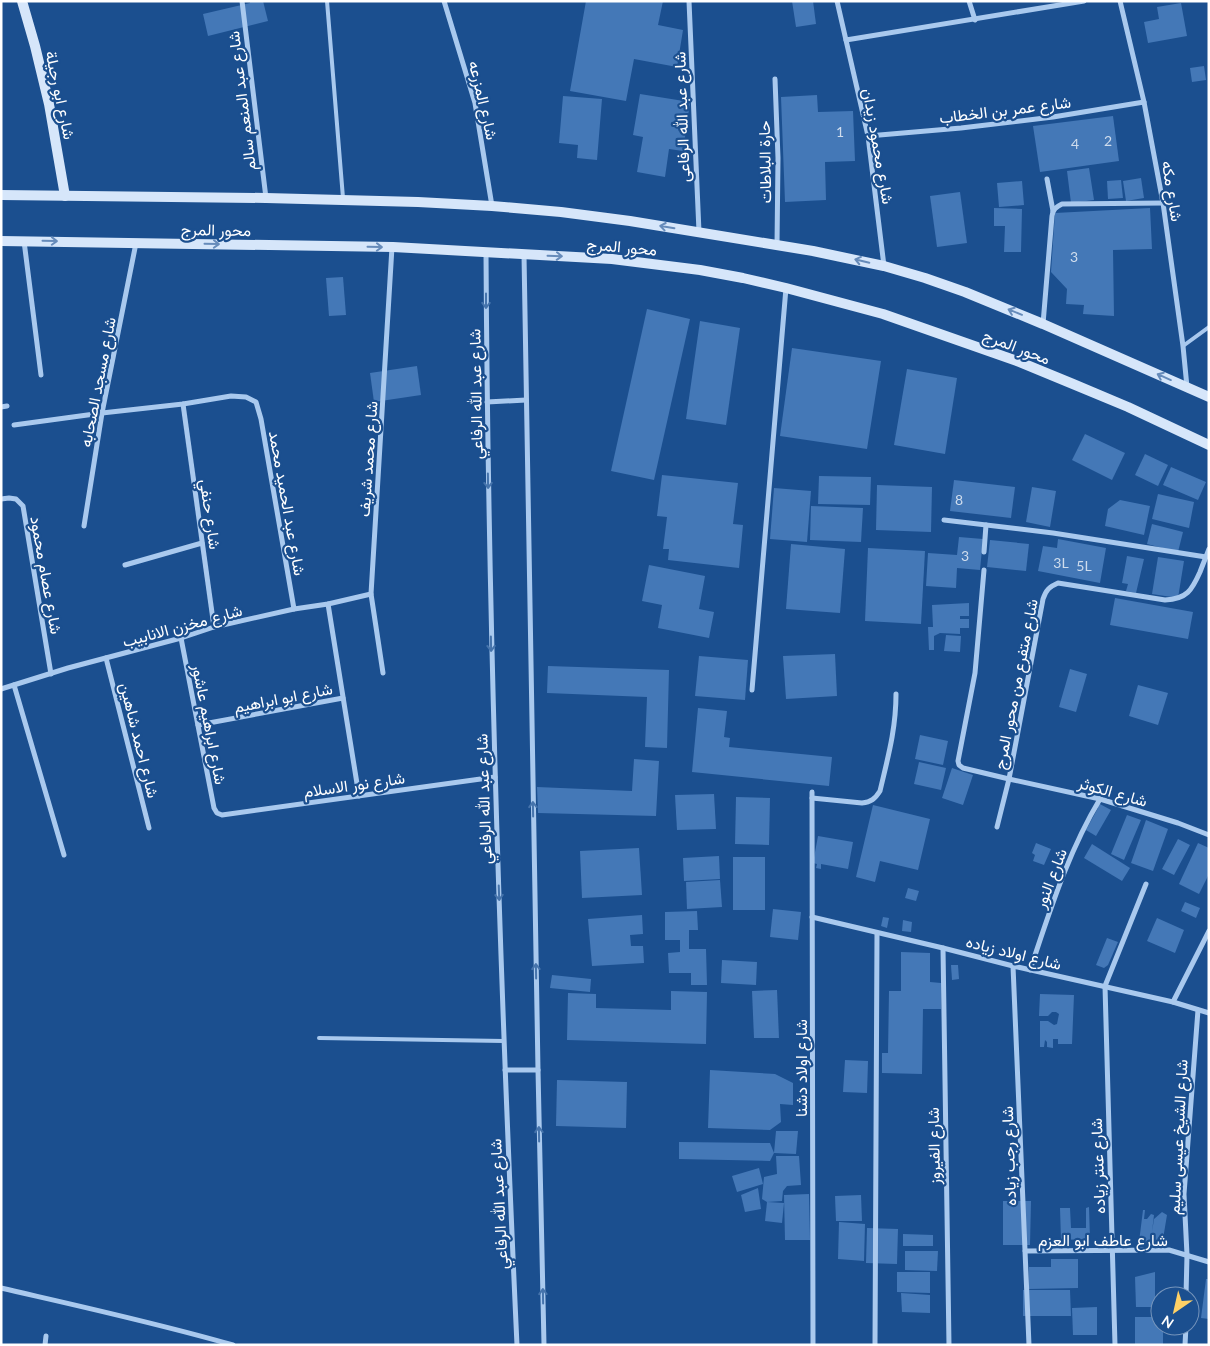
<svg xmlns="http://www.w3.org/2000/svg" width="1210" height="1346" viewBox="0 0 1210 1346" font-family="Lato,Vazirmatn,sans-serif">
<rect width="100%" height="100%" fill="#1b4f8f"/>
<g fill="#4478b7">
<polygon points="250,1 263,1 268,21 208,36 203,14 250,3"/>
<polygon points="586,1 663,1 658,25 683,30 677,67 634,59 626,101 570,91"/>
<polygon points="792,1 813,1 816,24 796,27"/>
<polygon points="1181,3 1187,36 1148,43 1144,22 1159,19 1157,7"/>
<polygon points="1204,66 1206,80 1192,82 1190,68"/>
<polygon points="640,94 690,102 683,151 669,149 665,177 637,172 643,137 633,135"/>
<polygon points="817,95 818,112 853,111 855,161 825,162 826,200 785,202 781,97"/>
<polygon points="563,96 602,99 597,160 577,158 578,145 559,143"/>
<polygon points="1113,116 1119,161 1040,172 1033,126"/>
<polygon points="1089,168 1094,200 1071,203 1067,171"/>
<polygon points="1141,178 1144,198 1126,201 1123,181"/>
<polygon points="1121,180 1123,198 1108,199 1107,181"/>
<polygon points="1022,181 1024,205 999,207 997,183"/>
<polygon points="960,192 967,243 937,247 930,196"/>
<polygon points="994,208 1022,209 1021,252 1004,252 1005,226 994,226"/>
<polygon points="1150,208 1152,249 1113,250 1114,316 1083,314 1084,305 1066,304 1067,289 1051,272 1055,213"/>
<polygon points="343,277 346,315 329,316 326,278"/>
<polygon points="647,309 690,319 654,480 611,471"/>
<polygon points="700,321 740,328 726,425 686,419"/>
<polygon points="792,348 881,361 867,449 780,436"/>
<polygon points="417,366 421,395 374,402 370,373"/>
<polygon points="907,369 957,378 945,454 894,445"/>
<polygon points="1085,434 1125,453 1112,480 1072,460"/>
<polygon points="1145,454 1168,465 1158,486 1135,475"/>
<polygon points="1171,467 1206,482 1198,500 1163,485"/>
<polygon points="662,475 738,483 733,524 743,525 739,568 668,560 669,549 663,549 667,517 657,516"/>
<polygon points="819,476 871,477 870,505 818,504"/>
<polygon points="954,480 1015,487 1011,518 950,511"/>
<polygon points="877,485 932,487 931,532 876,530"/>
<polygon points="1032,487 1056,491 1050,527 1026,522"/>
<polygon points="774,488 811,491 807,542 770,539"/>
<polygon points="1158,494 1194,502 1189,528 1152,519"/>
<polygon points="1120,500 1150,506 1144,535 1105,526 1108,509"/>
<polygon points="811,506 863,508 861,542 810,540"/>
<polygon points="1152,524 1183,532 1178,552 1147,544"/>
<polygon points="959,537 983,539 980,570 957,568 956,588 926,586 928,553 957,555"/>
<polygon points="1058,539 1106,548 1100,583 1038,571 1043,546 1057,548"/>
<polygon points="990,540 1029,544 1026,571 987,567"/>
<polygon points="791,544 845,549 840,613 786,609"/>
<polygon points="868,548 925,551 921,624 865,621"/>
<polygon points="1127,556 1144,559 1136,593 1126,591 1128,584 1122,583"/>
<polygon points="1158,557 1184,561 1178,598 1152,594"/>
<polygon points="649,565 705,576 699,609 714,612 709,638 658,628 662,605 642,601"/>
<polygon points="1115,598 1193,612 1188,639 1110,625"/>
<polygon points="969,603 969,616 960,616 960,619 969,619 969,628 960,628 960,634 940,633 934,636 934,650 929,650 928,627 933,627 932,605"/>
<polygon points="946,635 961,636 960,652 944,651"/>
<polygon points="835,654 837,696 786,699 783,656"/>
<polygon points="699,656 748,660 745,700 695,696"/>
<polygon points="548,666 669,670 667,748 645,747 647,697 547,693"/>
<polygon points="1070,669 1087,674 1076,712 1059,707"/>
<polygon points="1138,685 1168,693 1158,725 1129,716"/>
<polygon points="698,708 727,711 724,737 730,738 729,747 832,757 829,786 692,772"/>
<polygon points="920,735 948,741 943,765 915,759"/>
<polygon points="634,759 659,761 656,816 538,813 537,787 632,791"/>
<polygon points="919,762 946,768 941,790 914,784"/>
<polygon points="952,768 973,775 963,805 942,798"/>
<polygon points="714,794 716,829 677,830 675,795"/>
<polygon points="736,797 770,798 769,845 735,844"/>
<polygon points="1098,803 1111,810 1096,836 1086,830 1098,808"/>
<polygon points="873,805 930,819 918,870 880,861 875,882 856,877"/>
<polygon points="1127,815 1141,820 1124,860 1111,854"/>
<polygon points="1146,820 1168,829 1153,871 1131,863"/>
<polygon points="818,836 853,842 848,869 821,864 821,869 816,868 817,864 813,863"/>
<polygon points="1178,839 1190,845 1174,875 1162,869"/>
<polygon points="1036,843 1051,849 1044,865 1033,861 1035,855 1032,853"/>
<polygon points="1198,843 1209,848 1209,874 1199,894 1179,884"/>
<polygon points="1092,844 1130,868 1122,881 1084,858"/>
<polygon points="639,848 642,895 582,898 580,851"/>
<polygon points="719,856 720,879 684,881 683,858"/>
<rect x="733" y="857" width="32" height="53"/>
<polygon points="720,880 722,907 687,909 686,882"/>
<polygon points="908,888 919,891 916,901 905,898"/>
<polygon points="1185,902 1200,908 1196,918 1181,911"/>
<polygon points="773,909 801,912 798,940 770,937"/>
<polygon points="697,911 698,930 689,930 689,949 706,949 707,985 691,985 691,973 669,973 668,953 680,952 680,940 665,940 665,912"/>
<polygon points="642,915 643,934 630,935 631,946 643,946 644,963 592,966 588,919"/>
<polygon points="883,917 889,918 887,928 881,926"/>
<polygon points="1157,918 1184,930 1175,953 1147,941"/>
<polygon points="903,920 912,922 911,932 902,931"/>
<polygon points="1107,938 1118,942 1108,965 1104,968 1096,965"/>
<polygon points="901,952 930,953 930,982 941,983 941,1009 923,1009 922,1074 882,1073 882,1053 888,1053 889,991 901,991"/>
<polygon points="722,960 757,962 756,985 721,983"/>
<polygon points="951,965 958,965 959,979 952,980"/>
<polygon points="552,975 591,979 590,992 550,988"/>
<polygon points="777,990 779,1038 754,1038 752,991"/>
<polygon points="671,991 707,992 706,1044 567,1040 568,993 596,994 596,1008 671,1010"/>
<polygon points="1040,994 1074,995 1072,1044 1058,1044 1058,1039 1053,1039 1053,1048 1047,1047 1047,1042 1045,1040 1044,1047 1040,1047 1040,1021 1048,1021 1054,1025 1057,1024 1059,1014 1056,1012 1052,1012 1048,1016 1039,1016"/>
<polygon points="845,1060 868,1061 867,1093 843,1092"/>
<polygon points="710,1070 775,1074 793,1083 793,1105 780,1104 781,1122 770,1130 708,1128"/>
<polygon points="557,1080 627,1082 626,1128 556,1126"/>
<polygon points="776,1131 798,1131 796,1154 774,1153"/>
<polygon points="679,1142 770,1143 774,1153 770,1161 679,1159"/>
<polygon points="776,1156 799,1156 801,1185 787,1186 783,1191 782,1201 767,1202 762,1199 764,1177 777,1174"/>
<polygon points="759,1168 763,1184 737,1192 732,1176"/>
<polygon points="758,1188 761,1209 745,1212 741,1195"/>
<polygon points="809,1194 810,1240 785,1240 784,1195"/>
<polygon points="861,1195 862,1221 836,1221 835,1196"/>
<polygon points="1003,1201 1031,1201 1030,1245 1003,1245"/>
<polygon points="767,1202 784,1203 782,1223 765,1221"/>
<polygon points="1089,1207 1090,1239 1061,1240 1060,1208 1070,1208 1071,1228 1086,1228 1086,1208"/>
<polygon points="1143,1210 1145,1210 1144,1219 1147,1219 1151,1214 1154,1215 1152,1232 1154,1219 1162,1212 1167,1215 1162,1245 1139,1242"/>
<polygon points="839,1222 865,1224 864,1261 838,1259"/>
<polygon points="867,1228 898,1229 897,1264 866,1263"/>
<polygon points="903,1234 933,1235 933,1246 903,1246"/>
<polygon points="905,1251 938,1251 937,1271 905,1270"/>
<polygon points="1051,1259 1078,1259 1078,1288 1029,1289 1029,1267 1051,1267"/>
<polygon points="897,1272 930,1272 930,1293 897,1292"/>
<polygon points="1155,1272 1155,1307 1136,1307 1135,1277"/>
<polygon points="1206,1279 1209,1279 1209,1319 1201,1318"/>
<polygon points="1023,1290 1070,1290 1071,1316 1023,1316"/>
<polygon points="901,1293 930,1295 930,1313 902,1312"/>
<polygon points="1097,1307 1097,1335 1073,1335 1072,1308"/>
<polygon points="1135,1317 1160,1317 1160,1326 1163,1326 1163,1345 1135,1345"/>
</g>
<g fill="none" stroke-linecap="round" stroke-linejoin="round">
<g stroke="#a9c9ee" stroke-width="4">
<polyline points="327,1 343,198"/>
<polyline points="1183,346 1209,327"/>
<polyline points="319,1038 504,1041"/>
</g>
<g stroke="#a9c9ee" stroke-width="5">
<polyline points="242,1 266,198"/>
<polyline points="444,1 475,103 492,206"/>
<polyline points="689,1 699,232"/>
<polyline points="837,1 868,136 884,266"/>
<polyline points="969,1 975,20"/>
<polyline points="1120,1 1144,102 1163,203 1183,346 1187,387"/>
<polyline points="846,40 1084,1"/>
<polyline points="775,79 778,158 777,245"/>
<polyline points="868,136 961,128 1053,117 1144,102"/>
<polyline points="1047,179 1053,211"/>
<polyline points="24,241 41,375"/>
<path d="M486,252C488,617 500,981 517,1345"/>
<polyline points="524,255 538,1070 544,1345"/>
<path d="M1043,324L1052,216C1053,209 1056,207 1062,204L1163,203"/>
<polyline points="487,402 526,400"/>
<polyline points="183,404 214,627"/>
<polyline points="1,407 7,406"/>
<polyline points="14,425 102,413 183,404 231,396 246,397 256,402 261,419 294,609"/>
<polyline points="1,499 9,498 16,499 23,506 51,674"/>
<polyline points="944,520 1053,533 1206,557"/>
<polyline points="84,526 102,413 136,243"/>
<polyline points="984,552 986,525"/>
<polyline points="125,565 202,543"/>
<polyline points="984,570 975,673 958,761 959,765 963,768 1009,779 1100,799 1178,823 1209,835"/>
<polyline points="328,604 359,796"/>
<polyline points="181,638 214,808 217,813 222,815 495,777"/>
<polyline points="106,658 149,828"/>
<polyline points="383,673 371,594 392,247"/>
<polyline points="14,685 64,855"/>
<polyline points="1,689 68,668 181,638 214,627 294,609 328,604 371,594"/>
<polyline points="752,690 786,288"/>
<polyline points="198,725 343,698"/>
<polyline points="812,792 813,1345"/>
<path d="M812,798L862,803C871,802 875,799 880,791C888,757 896,729 896,694"/>
<path d="M997,827L1009,779L1043,599C1046,590 1049,587 1058,583L1165,600C1187,599 1192,590 1200,572C1203,564 1206,557 1209,549"/>
<polyline points="812,917 943,948 1013,966 1173,1002 1209,1013"/>
<polyline points="943,948 949,1345"/>
<polyline points="1013,966 1029,1345"/>
<path d="M1030,970C1050,911 1068,852 1100,799"/>
<polyline points="1173,1002 1209,931"/>
<polyline points="505,1070 538,1070"/>
<polyline points="1025,1251 1169,1250 1209,1262"/>
<path d="M1,1288C79,1306 157,1323 233,1345"/>
<polyline points="1186,1296 1187,1255 1184,1194 1198,1010"/>
<polyline points="45,1345 46,1336"/>
<polyline points="875,1345 877,933"/>
<polyline points="1115,1345 1105,986 1146,884"/>
<polyline points="1185,1345 1186,1326"/>
</g>
<g stroke="#d6e6fa" stroke-width="10">
<polyline points="22,1 35,46 49,104 65,196"/>
<polyline points="1,195 266,198 418,202 492,206 561,212 630,221 813,251 884,266 925,278 965,292 1043,324 1209,397"/>
<polyline points="1,241 393,247 612,259 700,270 743,278 786,288 883,314 1017,361 1073,384 1128,407 1209,445"/>
</g>
</g>
<defs><path id="oneway-shaft" d="M-6 0H5M1.5-3L5.5 0L1.5 3" fill="none" stroke-width="1.6" stroke-linecap="round" stroke-linejoin="round" transform="scale(1.25)"/></defs>
<g stroke="#668bba">
<use href="#oneway-shaft" transform="translate(667 227) rotate(-171)"/>
<use href="#oneway-shaft" transform="translate(50 241) rotate(1)"/>
<use href="#oneway-shaft" transform="translate(212 244) rotate(1)"/>
<use href="#oneway-shaft" transform="translate(375 247) rotate(1)"/>
<use href="#oneway-shaft" transform="translate(555 256) rotate(2)"/>
<use href="#oneway-shaft" transform="translate(862 261) rotate(-167)"/>
<use href="#oneway-shaft" transform="translate(1015 312) rotate(-158)"/>
<use href="#oneway-shaft" transform="translate(1164 377) rotate(-156)"/>
</g>
<g stroke="#4674ac">
<use href="#oneway-shaft" transform="translate(486 301) rotate(90)"/>
<use href="#oneway-shaft" transform="translate(488 481) rotate(89)"/>
<use href="#oneway-shaft" transform="translate(491 644) rotate(89)"/>
<use href="#oneway-shaft" transform="translate(533 809) rotate(-91)"/>
<use href="#oneway-shaft" transform="translate(499 893) rotate(88)"/>
<use href="#oneway-shaft" transform="translate(536 971) rotate(-91)"/>
<use href="#oneway-shaft" transform="translate(539 1134) rotate(-91)"/>
<use href="#oneway-shaft" transform="translate(543 1296) rotate(-91)"/>
</g>
<g text-anchor="middle" dominant-baseline="central" stroke-width="4.5" stroke-linejoin="round" paint-order="stroke">
<g font-size="14" fill="#d0dded">
<text x="840" y="131">1</text>
<text x="1108" y="140">2</text>
<text x="1075" y="143">4</text>
<text x="1074" y="256">3</text>
<text x="959" y="499">8</text>
<text x="965" y="555">3</text>
<text x="1061" y="562">3L</text>
<text x="1084" y="565">5L</text>
</g>
<g font-size="16" fill="#fff" stroke="#1b4f8f">
<text transform="translate(61 95) rotate(78)">شارع ابو رجيلة</text>
<text transform="translate(484 100) rotate(77)">شارع المزرعه</text>
<text transform="translate(241 101) rotate(-97)">شارع عبد المنعم سالم</text>
<text transform="translate(1005 109) rotate(-7)">شارع عمر بن الخطاب</text>
<text transform="translate(681 117) rotate(-92)">شارع عبد الله الرفاعى</text>
<text transform="translate(879 146) rotate(80)">شارع محمود زيدان</text>
<text transform="translate(764 162) rotate(-91)">حارة البلاطات</text>
<text transform="translate(1173 191) rotate(81)">شارع مكه</text>
<text transform="translate(216 229) rotate(1)">محور المرج</text>
<text transform="translate(622 246) rotate(5)">محور المرج</text>
<text transform="translate(1017 346) rotate(21)">محور المرج</text>
<text transform="translate(97 382) rotate(-79)">شارع مسجد الصحابه</text>
<text transform="translate(475 394) rotate(-91)">شارع عبد الله الرفاعي</text>
<text transform="translate(367 459) rotate(-86)">شارع محمد شريف</text>
<text transform="translate(288 503) rotate(80)">شارع عبد الحميد محمد</text>
<text transform="translate(211 514) rotate(82)">شارع حنفي</text>
<text transform="translate(47 575) rotate(80)">شارع عصام محمود</text>
<text transform="translate(182 625) rotate(-15)">شارع مخزن الانابيب</text>
<text transform="translate(1015 684) rotate(-79)">شارع متفرع من محور المرج</text>
<text transform="translate(283 697) rotate(-11)">شارع ابو ابراهيم</text>
<text transform="translate(210 724) rotate(79)">شارع ابراهيم عاشور</text>
<text transform="translate(140 740) rotate(76)">شارع احمد شاهين</text>
<text transform="translate(354 784) rotate(-8)">شارع نور الاسلام</text>
<text transform="translate(1113 791) rotate(16)">شارع الكوثر</text>
<text transform="translate(483 799) rotate(-92)">شارع عبد الله الرفاعي</text>
<text transform="translate(1050 878) rotate(-69)">شارع النور</text>
<text transform="translate(1014 952) rotate(14)">شارع اولاد زياده</text>
<text transform="translate(800 1068) rotate(-90)">شارع اولاد دشنا</text>
<text transform="translate(1177 1137) rotate(-87)">شارع الشيخ عيسى سليم</text>
<text transform="translate(933 1146) rotate(-91)">شارع الفيروز</text>
<text transform="translate(1008 1156) rotate(-92)">شارع رجب زياده</text>
<text transform="translate(1097 1166) rotate(-92)">شارع عنتر زياده</text>
<text transform="translate(498 1204) rotate(-93)">شارع عبد الله الرفاعي</text>
<text x="1103" y="1239">شارع عاطف ابو العزم</text>
</g>
</g>
<rect width="1210" height="1346" fill="none" stroke="#ffffff" stroke-width="5"/>
<g transform="translate(1175 1311) rotate(214)"><circle r="24" fill="#1b4f8f" stroke="#7695bc"/>
<path d="M0-4L9 19L0 12L-9 19Z" fill="#ffd166"/>
<text y="-8" font-size="14" font-weight="bold" text-anchor="middle" fill="#ffffff">N</text>
</g>
</svg>
